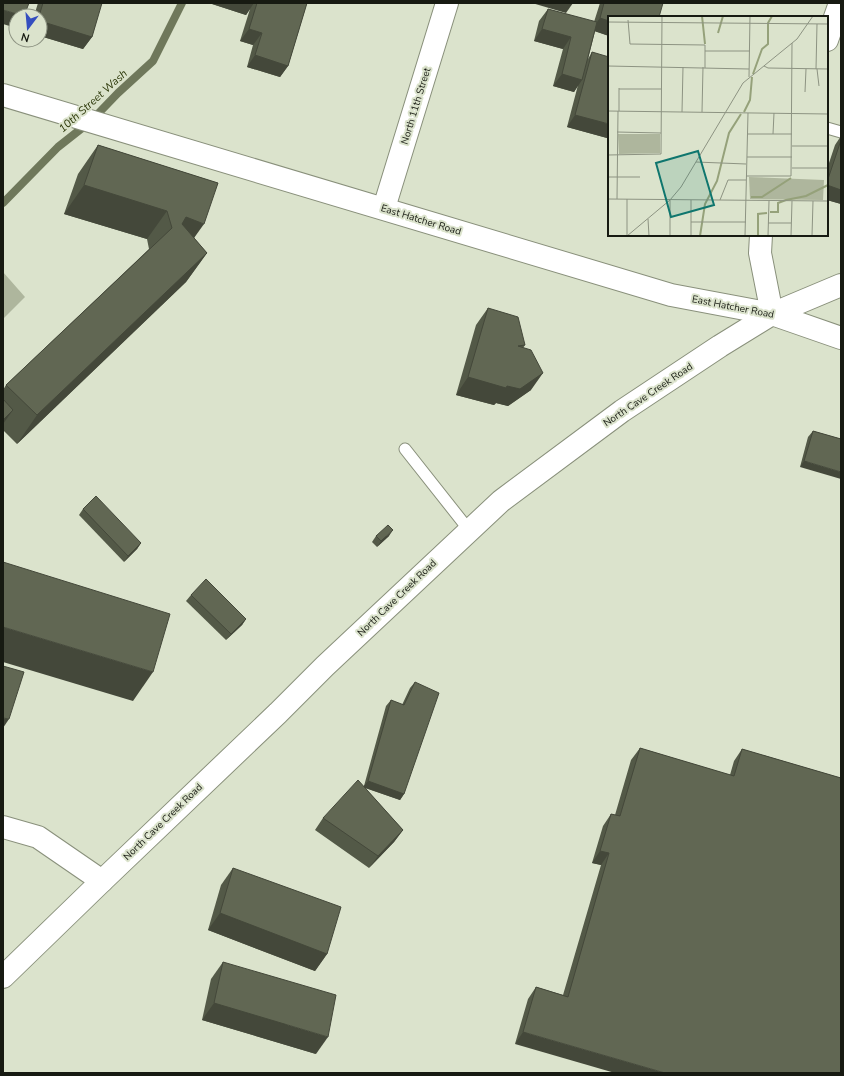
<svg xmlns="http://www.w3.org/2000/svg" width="844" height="1076" viewBox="0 0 844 1076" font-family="'Nunito Sans',sans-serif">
<rect width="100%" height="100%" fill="#dbe3cc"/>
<polygon fill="#aeb69d" points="3,272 25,297 3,319"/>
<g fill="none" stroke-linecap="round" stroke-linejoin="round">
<polyline stroke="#6f785b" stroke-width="8" points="3,203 58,147 91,121 118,93 153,61 182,3"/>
<g stroke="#89907b" stroke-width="13">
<g id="lane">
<polyline points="827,128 841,132"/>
<polyline points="405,449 469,530"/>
</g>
</g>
<g stroke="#89907b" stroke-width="24">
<g id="street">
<polyline points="827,40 840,3"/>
<polyline points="384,208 447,3"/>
<polyline points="761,235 760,253 772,314"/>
<polyline points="3,827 38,837 102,881"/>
</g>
</g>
<g stroke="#89907b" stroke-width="24">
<polyline id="secondary" points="3,95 671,295 772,314 841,338"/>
</g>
<g stroke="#89907b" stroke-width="24">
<polyline id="primary" points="3,977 102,881 278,713 325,666 501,501 622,411 720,346 772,314 841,285"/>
</g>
<use href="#lane" stroke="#fff" stroke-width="11"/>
<use href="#street" stroke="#fff" stroke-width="22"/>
<use href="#secondary" stroke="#fff" stroke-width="22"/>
<use href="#primary" stroke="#fff" stroke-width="22"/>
</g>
<g fill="#535947">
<polygon points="38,3 101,3 92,37 83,49 40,36 40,16 34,16"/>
<polygon points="209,3 307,3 288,66 280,77 247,67 253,45 240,41 250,9 246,15"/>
<polygon points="600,3 663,3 609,36 595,31 588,59 592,52 607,138 567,127 578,85 574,92 553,86 563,49 534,41 539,21 548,9 594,22"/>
<polygon points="841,136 841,204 827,200 827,169 835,145"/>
<polygon points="98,145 218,183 194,238 207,253 186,282 17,444 3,430 3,390 6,385 149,249 147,239 64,214 78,174"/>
<polygon points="488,308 525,345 523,348 531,390 508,406 496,403 494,405 456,395 476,325"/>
<polygon points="813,431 841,439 800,467 808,437"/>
<polygon points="83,509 141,543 137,549 124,562 79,515"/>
<polygon points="376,536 389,536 377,547 372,542"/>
<polygon points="191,595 246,619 242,625 226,640 186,601"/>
<polygon points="415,682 404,794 400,800 365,788 403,830 394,842 369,868 315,830 323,818 364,786 386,706 391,700 402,705 410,688"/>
<polygon points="640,748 730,775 734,761 742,749 841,778 515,1044 528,999 536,987 563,995 601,865 592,863 603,826 611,814 615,815 631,760"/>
<polygon points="233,868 327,954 315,971 208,930 221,885"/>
<polygon points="223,962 316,1054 202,1020 211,979"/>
</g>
<g fill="#44483a">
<polygon points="209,3 254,3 246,15"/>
<polygon points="532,3 573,3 566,13"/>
<polygon points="3,10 24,16 16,16 16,28 3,24"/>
<polygon points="600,18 609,21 609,36 591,30"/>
<polygon points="40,21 92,37 83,49 40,36"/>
<polygon points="249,29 262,33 253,45 240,41"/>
<polygon points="542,29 571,37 563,49 534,41"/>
<polygon points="255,55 288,66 280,77 247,67"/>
<polygon points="562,74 582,80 574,92 553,86"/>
<polygon points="575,115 609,124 609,135 607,138 567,127"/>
<polygon points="84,185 167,211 147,239 64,214"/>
<polygon points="827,185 841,190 841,204 827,200"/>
<polygon points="186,217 204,224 184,252 166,246"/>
<polygon points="207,253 186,282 17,444 37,415"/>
<polygon points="543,373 531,390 508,406 496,403 494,405 456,395 468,377 507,386"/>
<polygon points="13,410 3,424 3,420"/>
<polygon points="804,461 841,472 841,479 800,467"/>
<polygon points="393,530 389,536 377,547 381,541"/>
<polygon points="141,543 137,549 124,562 128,556"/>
<polygon points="246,619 242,625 226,640 231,634"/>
<polygon points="3,627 153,672 133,701 3,662"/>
<polygon points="3,718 9,719 3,728"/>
<polygon points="368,781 404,794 400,800 363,787"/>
<polygon points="403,830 394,842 369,868 378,856"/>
<polygon points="600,851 609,853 601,865 592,863"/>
<polygon points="220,913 327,954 315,971 208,930"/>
<polygon points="214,1003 328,1037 316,1054 202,1020"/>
<polygon points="523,1032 665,1073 615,1073 515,1044"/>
</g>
<g fill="#616753" stroke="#44483a">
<polygon points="3,3 29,3 24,16 3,10"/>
<polygon points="43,3 102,3 92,37 40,21 40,16 39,16"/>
<polygon points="257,3 307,3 288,66 255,55 262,33 249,29"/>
<polygon points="604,3 663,3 659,17 609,17 609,21 600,18"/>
<polygon points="548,9 597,22 582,80 562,74 571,37 542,29"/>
<polygon points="592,52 609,57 609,124 575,115"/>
<polygon points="841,140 841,190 827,185 827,182"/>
<polygon points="98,145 218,183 204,224 186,217 182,224 207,253 37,415 6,385 172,228 167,211 84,185"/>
<polygon points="488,308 518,317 525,345 518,346 531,350 543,373 520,389 507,386 506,388 468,377"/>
<polygon points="3,399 13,410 3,420"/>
<polygon points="813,431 841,439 841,472 804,461"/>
<polygon points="96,496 141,543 128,556 83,509"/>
<polygon points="388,525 393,530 381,541 376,536"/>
<polygon points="3,562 170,614 153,672 3,627"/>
<polygon points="206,579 246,619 231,634 191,595"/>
<polygon points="3,666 24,672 9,719 3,718"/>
<polygon points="415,682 439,693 404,794 368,781 391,700 404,705"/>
<polygon points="640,748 734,776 742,749 841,778 841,1073 665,1073 523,1032 536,987 568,997 609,853 600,851 611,814 620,816"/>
<polygon points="358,780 403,830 378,856 323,818"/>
<polygon points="233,868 341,907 327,954 220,913"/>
<polygon points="223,962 336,995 328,1037 214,1003"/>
</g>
<g text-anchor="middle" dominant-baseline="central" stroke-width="4" stroke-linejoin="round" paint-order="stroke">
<g font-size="10" fill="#171a12" stroke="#dbe3cc">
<text transform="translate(416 106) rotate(-73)">North 11th Street</text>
<text transform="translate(421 220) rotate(17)">East Hatcher Road</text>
<text transform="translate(733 307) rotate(11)">East Hatcher Road</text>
<text transform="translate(648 395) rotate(-34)">North Cave Creek Road</text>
<text transform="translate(397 598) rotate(-44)">North Cave Creek Road</text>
<text transform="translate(163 822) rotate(-44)">North Cave Creek Road</text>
</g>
<g font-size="11" font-style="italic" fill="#283404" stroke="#dbe3cc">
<text transform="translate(93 101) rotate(-42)">10th Street Wash</text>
</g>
</g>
<g transform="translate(608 16)">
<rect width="220" height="220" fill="#dbe3cc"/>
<path d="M10,118H52V137L11,138ZM141,161L216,164L215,184L142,183Z" fill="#aeb69d"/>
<path fill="none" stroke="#95a17a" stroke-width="2" d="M94,0L97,28M110,17L115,0M145,58L154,33L160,28V7L164,0M136,96L142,84L144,61M143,181H154L183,162M162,196H170V187L178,184L198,180L220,169M92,220L97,188L109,165L121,117L133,98M150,220V198L159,197"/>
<path fill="none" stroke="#8d9382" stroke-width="1" d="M20,4L22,28L97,29V52M0,6L220,8M97,35H142M0,50L141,53M156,50L160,52L220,53M208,53L209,8M209,53L211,70M141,61L142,0M11,73H53M197,76L198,53M0,95L220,98M11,95V72M74,96L75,51M94,96L95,51M9,116L53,117M140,118H184M165,118L166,97M184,130H220M0,139L53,138L54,0M139,141H184M88,146L138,148M184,152H220M138,160H183L184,27M0,161H32M0,183L220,185M9,183L10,95M112,184L120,164H138M40,203L41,220M83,206H138M160,207H183M19,220V183M19,220L62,184L73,171L135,67L189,23L205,0M62,220V184M83,220V184M137,220L140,97M160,220L161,185M183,220L184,185M204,220L205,185"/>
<path fill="#0f766e" fill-opacity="0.15" stroke="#0f766e" stroke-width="2" d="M90,135L106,189L63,201L48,147Z"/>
<rect width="220" height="220" fill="none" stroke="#171a12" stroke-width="2"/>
</g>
<rect width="844" height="1076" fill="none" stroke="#171a12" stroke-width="8"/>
<g transform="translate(28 28) rotate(196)"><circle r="19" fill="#dbe3cc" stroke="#8d9382"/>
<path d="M0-3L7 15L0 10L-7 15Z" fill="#344ebf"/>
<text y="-6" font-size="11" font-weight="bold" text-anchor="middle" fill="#171a12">N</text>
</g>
</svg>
